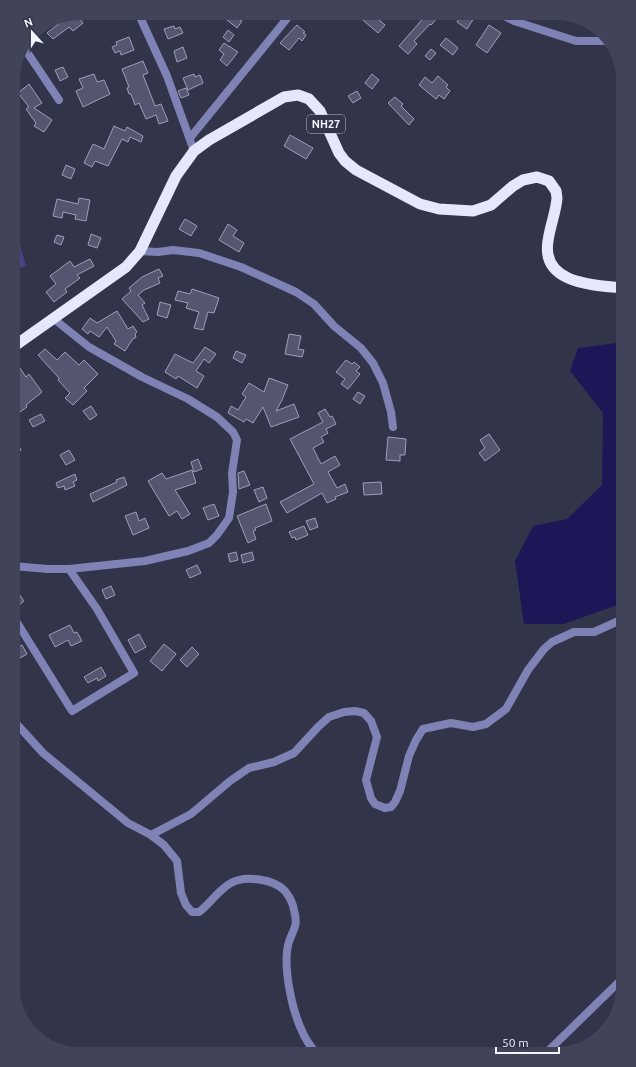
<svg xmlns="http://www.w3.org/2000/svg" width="636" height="1067" viewBox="0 0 636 1067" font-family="Ubuntu,sans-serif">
<rect width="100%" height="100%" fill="#32344a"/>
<polygon fill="#454582" points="13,220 26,266 13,270"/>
<polygon fill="#1e1757" points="617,343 623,345 623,603 564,624 524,624 515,561 533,526 567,519 602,485 603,413 570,371 578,348"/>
<g fill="#54566f" stroke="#9c9fba">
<polygon points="427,14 441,14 431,25 430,24 414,41 417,44 408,54 399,46"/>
<polygon points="462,14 468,14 474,18 467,29 457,22"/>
<polygon points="357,15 373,15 385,25 378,33"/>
<polygon points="222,16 242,16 240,20 242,21 237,28"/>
<polygon points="66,18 79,18 83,23 73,31 69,27 53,39 47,33"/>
<polygon points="297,25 305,32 303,33 306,35 302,41 299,38 289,50 280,43"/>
<polygon points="489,25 501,33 487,53 476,45"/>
<polygon points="174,26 175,29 180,27 183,33 168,39 164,29"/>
<polygon points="228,30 234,35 229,42 223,37"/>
<polygon points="129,37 134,50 121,55 120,51 115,53 112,47 117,45 116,42"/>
<polygon points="446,38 458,48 453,55 440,45"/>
<polygon points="224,43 238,52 227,66 220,60 224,54 219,50"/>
<polygon points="183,47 187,58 177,62 174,51"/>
<polygon points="431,49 436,53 430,60 425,56"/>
<polygon points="143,61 148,73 143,75 155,106 161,104 168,121 159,124 156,115 146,119 139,103 135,105 131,94 129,94 127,88 129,87 122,69"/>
<polygon points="63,67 68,77 60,81 55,70"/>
<polygon points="94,74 97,82 104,80 110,94 83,107 76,91 83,88 79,79"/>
<polygon points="194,74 195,77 200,75 203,83 188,90 183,78"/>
<polygon points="372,74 379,80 372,89 365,83"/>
<polygon points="438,76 448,85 446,87 450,91 444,99 439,95 436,99 419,85 425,77 432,83"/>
<polygon points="29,84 42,103 34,108 52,120 44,132 34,126 36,123 26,109 29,107 18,93"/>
<polygon points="186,88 189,95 181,98 178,91"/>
<polygon points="357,91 361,98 353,103 348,96"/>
<polygon points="395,97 403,104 401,106 414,119 409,125 388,103"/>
<polygon points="114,126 125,131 127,127 143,136 141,142 130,137 128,142 122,139 108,166 95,161 92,167 84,163 93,144 104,149"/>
<polygon points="290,135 313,148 306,159 284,146"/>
<polygon points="66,165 75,169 71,179 62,175"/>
<polygon points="79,198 90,200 86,221 75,219 76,215 63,212 62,218 53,216 57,199 78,204"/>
<polygon points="185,219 197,226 191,236 179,229"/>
<polygon points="228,224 237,230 233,236 244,243 239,252 219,240"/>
<polygon points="91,234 101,238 97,248 88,245"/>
<polygon points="57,235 64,237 61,245 54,242"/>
<polygon points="90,259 94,266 77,275 80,278 65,289 67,292 54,302 46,292 56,284 50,276 70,261 74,267"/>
<polygon points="159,269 163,276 158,278 160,283 144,290 138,295 145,303 142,305 149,319 143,322 122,299 131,291 129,288 142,277"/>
<polygon points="192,289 219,298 214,313 208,312 203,330 194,328 199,312 186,308 188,303 175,300 178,291 190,294"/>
<polygon points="160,302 171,305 167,318 157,315"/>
<polygon points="117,311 128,329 133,326 137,332 135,334 136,337 132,340 125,351 114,344 116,341 107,327 99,337 90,331 88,334 82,329 90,318 97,323"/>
<polygon points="289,334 301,336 298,349 304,350 302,357 285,354"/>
<polygon points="205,347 216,354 209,363 204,359 196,371 204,376 197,388 178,376 176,379 165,372 175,354 193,363"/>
<polygon points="45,349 57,360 65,352 79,365 84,360 98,374 84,388 87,391 73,405 65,398 70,393 58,380 59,378 38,355"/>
<polygon points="236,351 246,355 242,363 233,358"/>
<polygon points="13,358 26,377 29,374 42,392 26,405 27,407 13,417 13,386 19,381 13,372"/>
<polygon points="346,360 352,364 354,362 360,367 356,371 360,374 348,389 341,384 345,379 336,372"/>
<polygon points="269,378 288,385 282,400 276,411 294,404 299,417 271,427 263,407 253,423 246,419 244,422 228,413 231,406 238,410 246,397 242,394 249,383 264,392"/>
<polygon points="358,392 365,396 360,404 353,399"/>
<polygon points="91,406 97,415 90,420 83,411"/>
<polygon points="325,409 330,417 332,416 336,424 326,429 328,433 321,437 324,442 313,448 321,464 335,456 340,465 328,472 337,488 345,484 348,492 335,497 336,499 327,503 322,493 287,513 280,502 314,484 290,439 323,422 318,413"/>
<polygon points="41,414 45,421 33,427 29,420"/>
<polygon points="489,434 500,450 485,461 479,453 485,448 480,440"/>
<polygon points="13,436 21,450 13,454"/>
<polygon points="388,437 406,439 405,455 400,455 400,461 386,460"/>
<polygon points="69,450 75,460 66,465 60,455"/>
<polygon points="198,459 202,469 194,472 191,462"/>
<polygon points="192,470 196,483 175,490 190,514 182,519 177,511 169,516 148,481 162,473 166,479"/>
<polygon points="244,471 250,485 239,489 238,473"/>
<polygon points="75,474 77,480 73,482 75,486 65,490 64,486 58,488 56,483"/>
<polygon points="124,477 127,485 93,502 90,494 117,482 116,480"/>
<polygon points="381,482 382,494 364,495 363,483"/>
<polygon points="263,487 267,498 259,502 254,490"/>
<polygon points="214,504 219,516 208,520 203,508"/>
<polygon points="266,504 272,521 255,528 256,530 253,531 256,539 248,543 237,516"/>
<polygon points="136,512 139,521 145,518 149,528 133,535 125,516"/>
<polygon points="315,518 318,527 310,530 306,521"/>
<polygon points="304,526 308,535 296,540 295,537 292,538 289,532"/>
<polygon points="236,552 238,560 230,562 228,554"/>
<polygon points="252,552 254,560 243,563 241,555"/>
<polygon points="197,565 201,573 190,578 186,570"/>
<polygon points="13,586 24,601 19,605 17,602 13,605"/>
<polygon points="111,586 115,595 106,599 102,590"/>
<polygon points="70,625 74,633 77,632 82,641 71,646 68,640 55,647 49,635"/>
<polygon points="139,634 146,647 135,653 128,640"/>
<polygon points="164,644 176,654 162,671 150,661"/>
<polygon points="22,645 27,654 20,658 15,649"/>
<polygon points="192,647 199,654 187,667 180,660"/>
<polygon points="101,667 106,676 98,681 97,678 88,683 84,677"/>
</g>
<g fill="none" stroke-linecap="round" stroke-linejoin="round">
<g stroke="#7f82b5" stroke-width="8">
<polyline points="501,14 514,21 576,41 608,41"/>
<polyline points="140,17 167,76 194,151"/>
<polyline points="32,33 34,31"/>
<polyline points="25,49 59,100"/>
<polyline points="190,138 289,16"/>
<polyline points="140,251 158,252 173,250 199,253 241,267 296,292 314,304 334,326 361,348 373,363 383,383 391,412 393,427"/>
<polyline points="13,566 48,569 69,569 145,561 188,551 209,543 217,535 229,518 233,492 232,473 237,440 233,432 217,417 188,399 142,377 89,347 54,319"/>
<polyline points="13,616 72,711 134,673 97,609 69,569"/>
<path d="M13,720L43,753L128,823L151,835L164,845L177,861L181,893L186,905L192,912H199C210,904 218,890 231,883C245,875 274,879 285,891C289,896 293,904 294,910C299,929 292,929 288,945C283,968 292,1010 302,1031C305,1039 311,1047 317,1054"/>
<polyline points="151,835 191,814 230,781 249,768 274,762 294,753 318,727 329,717 344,712 355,711 364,713 371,721 377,737 366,780 371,798 375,804 385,808 391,807 395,802 400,791 409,756 416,740 423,729 451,723 473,727 486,724 506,709 528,670 544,649 552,642 574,632 594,632 623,619"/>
<polyline points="545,1054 623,978"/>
</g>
<path stroke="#e5e7fc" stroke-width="11" d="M13,347L126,267L140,251L176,176L194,151L209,140L284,97L298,95L309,99L320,111L339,153L345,161L356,170L420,204L439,209L473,211L491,205L513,186L523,180L537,177L549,181L556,191L557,198C556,212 550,226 548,241C541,284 593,285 623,288"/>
</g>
<g text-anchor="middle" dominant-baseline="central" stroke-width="3.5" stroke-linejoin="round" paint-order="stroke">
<rect fill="#32344a" stroke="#b9bac7" stroke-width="1" x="307" y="115" width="38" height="18" rx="3"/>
<g font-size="11" font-weight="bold" fill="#f3f4fd">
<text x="326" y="124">NH27</text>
</g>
</g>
<path d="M0 0H636V1067H0ZM80 20H556A60 60 0 0 1 616 80V987A60 60 0 0 1 556 1047H80A60 60 0 0 1 20 987V80A60 60 0 0 1 80 20Z" fill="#414358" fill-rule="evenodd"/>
<g transform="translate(32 32) rotate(339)" stroke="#32344a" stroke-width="3" paint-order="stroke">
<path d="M0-3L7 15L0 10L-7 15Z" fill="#f3f4fd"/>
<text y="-6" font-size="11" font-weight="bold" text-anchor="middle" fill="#f3f4fd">N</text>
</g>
<path d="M496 1047v6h63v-6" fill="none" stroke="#f3f4fd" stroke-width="2"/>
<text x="502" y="1047" font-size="12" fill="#f3f4fd" stroke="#32344a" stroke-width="3" paint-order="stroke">50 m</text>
</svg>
